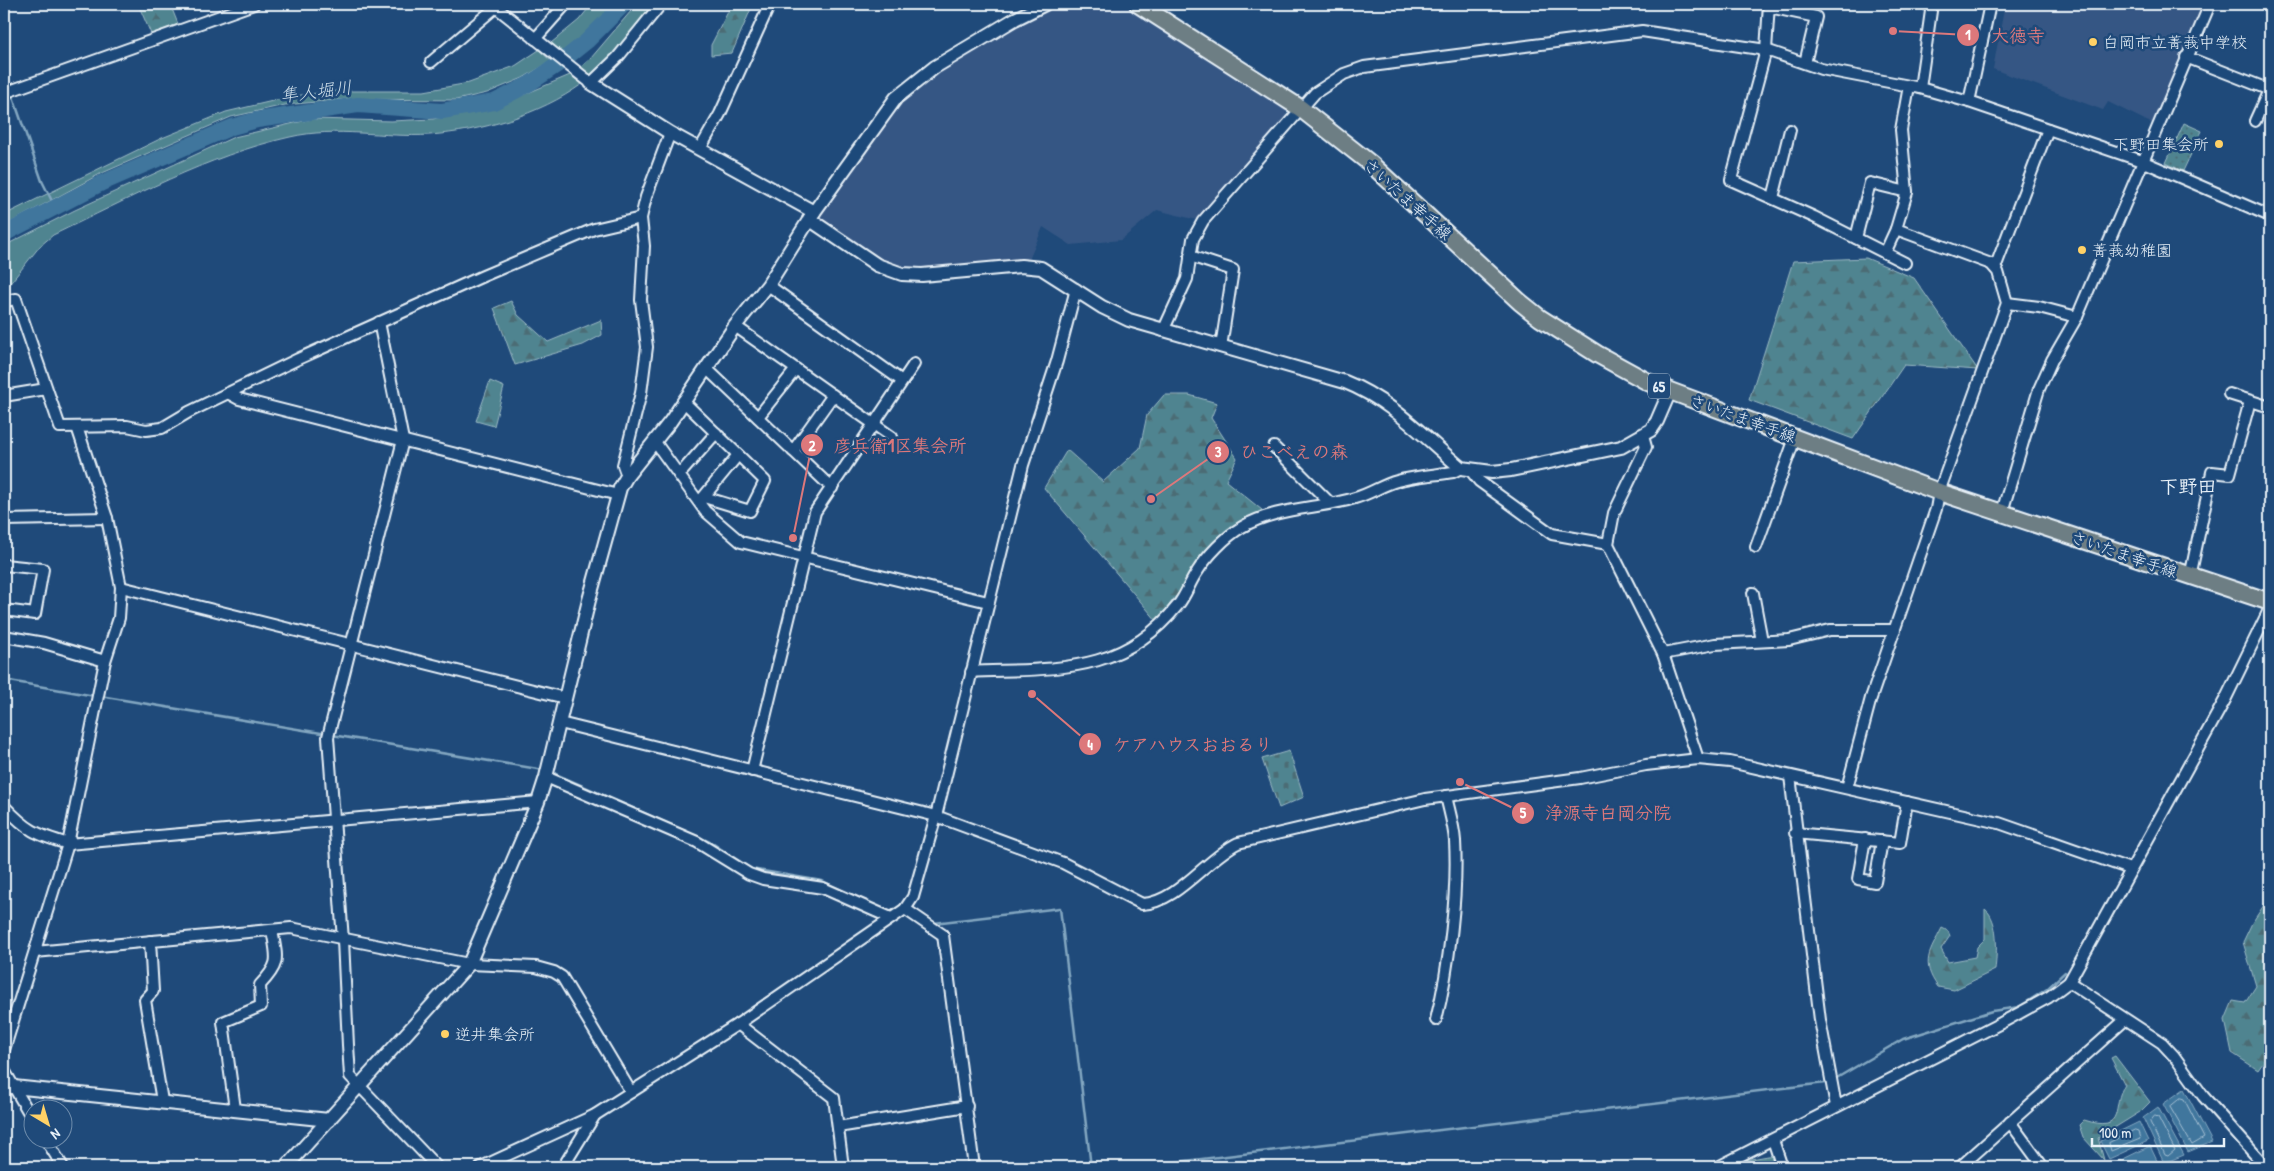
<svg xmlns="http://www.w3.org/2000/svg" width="2274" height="1171" viewBox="0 0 2274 1171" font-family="'Patrick Hand','Klee One',sans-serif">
<defs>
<pattern id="forest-firs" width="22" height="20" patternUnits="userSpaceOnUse" patternTransform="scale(1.25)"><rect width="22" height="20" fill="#508490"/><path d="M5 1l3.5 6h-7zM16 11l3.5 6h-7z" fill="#4c6c74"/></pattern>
<pattern id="cemetery-stones" width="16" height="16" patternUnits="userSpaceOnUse" patternTransform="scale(1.25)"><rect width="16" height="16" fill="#508490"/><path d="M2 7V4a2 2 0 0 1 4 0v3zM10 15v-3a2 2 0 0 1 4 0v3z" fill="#4c6c74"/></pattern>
<pattern id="park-dots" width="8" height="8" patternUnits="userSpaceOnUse" patternTransform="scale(1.25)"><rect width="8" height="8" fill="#508490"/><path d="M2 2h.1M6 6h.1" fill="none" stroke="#4c6c74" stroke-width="1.8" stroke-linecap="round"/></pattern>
</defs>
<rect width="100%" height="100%" fill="#1f4a7a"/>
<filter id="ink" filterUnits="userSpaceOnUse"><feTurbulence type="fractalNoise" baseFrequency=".02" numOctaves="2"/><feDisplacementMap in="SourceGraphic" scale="10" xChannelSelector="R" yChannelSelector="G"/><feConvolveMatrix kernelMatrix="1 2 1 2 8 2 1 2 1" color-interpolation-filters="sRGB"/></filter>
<g filter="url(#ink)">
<g fill="#365784">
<polygon points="1056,4 1122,4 1286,108 1286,118 1197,220 1157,210 1121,240 1071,245 1043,227 1028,262 902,270 880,262 819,221 816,216 881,123 918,85 1010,27"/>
<polygon points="2005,4 2204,4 2153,124 2108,102 2103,110 1993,69"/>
</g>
<g fill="#508490" stroke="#9cbac4">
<polygon points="592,4 614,4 595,27 563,53 551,43 579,20"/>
<polygon points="637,4 658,4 644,22 592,76 581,67 591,58"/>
<polygon points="539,50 551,61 523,78 487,93 456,100 347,99 285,105 231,117 100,174 4,226 4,215 162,138 226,112 294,96 334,91 424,91 469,83 515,66"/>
<path d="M570,75L582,84C539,115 482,131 430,135C384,138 336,126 290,137C206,156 131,198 53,235L40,246L4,291V246L75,210L234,137L312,119L391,121L433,119L495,107Z"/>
</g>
<g fill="url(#forest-firs)" stroke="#9cbac4">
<polygon points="138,4 170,4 178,24 151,34"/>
<polygon points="732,4 753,4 732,53 711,55 711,45"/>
<polygon points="1866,258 1914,278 1978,370 1904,365 1853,439 1749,400 1793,261"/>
<polygon points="511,301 518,315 548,342 601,320 602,335 583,345 515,365 494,308"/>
<polygon points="490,381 504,387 494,426 476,421"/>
<polygon points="1164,395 1189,395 1217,403 1211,418 1237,458 1226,481 1262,510 1241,523 1203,554 1185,584 1157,621 1044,488 1067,450 1103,482 1140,448 1147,415"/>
<polygon points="2270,896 2270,1053 2258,1070 2232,1053 2225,1020 2233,1001 2245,1003 2256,986 2243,942 2252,923"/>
<path d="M1985,909C1999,920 1997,953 1995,970L1954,990L1938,987C1920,962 1930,952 1942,928L1948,931L1950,936L1941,949L1948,962L1975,957L1977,947L1985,939Z"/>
<path d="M2115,1056L2150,1102L2140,1112L2098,1138L2104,1160L2083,1137L2079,1125L2084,1120C2128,1134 2110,1104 2125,1085L2111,1058Z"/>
</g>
<g fill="url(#cemetery-stones)" stroke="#9cbac4">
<polygon points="1289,751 1304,797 1279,808 1262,759"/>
<polygon points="1774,1155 1778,1167 1746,1167 1745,1160"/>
</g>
<polygon fill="url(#park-dots)" stroke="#9cbac4" points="2184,123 2202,131 2183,171 2166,163"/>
<g fill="#40769d" stroke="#83a7c1">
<polygon points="2184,1089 2212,1142 2188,1152 2163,1104"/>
<polygon points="2158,1107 2184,1155 2164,1163 2143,1118"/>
<polygon points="2139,1122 2148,1141 2109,1159 2100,1141"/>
<polygon points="2150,1146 2159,1165 2155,1167 2114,1167 2113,1164"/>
</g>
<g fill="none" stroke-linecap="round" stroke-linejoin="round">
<g stroke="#a5c0d4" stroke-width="1">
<polygon points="2181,1098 2184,1099 2204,1138 2192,1145 2170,1107"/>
<polygon points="2155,1116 2158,1117 2175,1150 2168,1156 2165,1155 2150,1122"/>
<polygon points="2135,1130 2138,1131 2140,1139 2111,1151 2109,1143"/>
</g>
<g stroke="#83a7c1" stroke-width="2.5">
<polyline points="4,71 10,89"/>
<polyline points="12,94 42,181 55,207"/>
<polyline points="4,680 95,696"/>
<polyline points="100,696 327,734"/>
<polyline points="332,735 544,770"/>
<polyline points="551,772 712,843 751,869 822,881 856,897"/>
<polyline points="934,923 1060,908 1091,1167"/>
<polyline points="1835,1079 1903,1039 1992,1011 2019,1007 2047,989 2065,972"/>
<polyline points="1136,1167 1825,1083"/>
</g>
<polyline stroke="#40769d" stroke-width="16" points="4,234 102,183 232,127 257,120 358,105 442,111 494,102 529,84 557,65 587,41 624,4"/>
<g stroke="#e8f1f8" stroke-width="14">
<g id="minor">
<polyline points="492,4 591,83 618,57 661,4"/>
<polyline points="1769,4 1766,50 1731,180 1814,217 1905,263"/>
<polyline points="1769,7 1816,17 1805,63"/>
<polyline points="535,39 566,4"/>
<polyline points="2186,57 2270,90"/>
<polyline points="431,62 496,7"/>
<polyline points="1920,88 1932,4"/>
<polyline points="4,93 254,4"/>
<polyline points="1969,102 1990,4"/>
<polyline points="2255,121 2270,88"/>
<polyline points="700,149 720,114 770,4"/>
<polyline points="1773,198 1790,130"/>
<polyline points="1856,238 1870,183 1907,192"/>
<polyline points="1885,253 1896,229"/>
<polyline points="1190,256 1233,270 1221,347"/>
<polyline points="1995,268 2048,129"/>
<polyline points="768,285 902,381"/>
<polyline points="4,301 16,299 60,427 127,426 146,430 162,428 189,412 298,359 483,276 594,229 641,218"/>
<polyline points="2007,303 2039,307 2077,317"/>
<polyline points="379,322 403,440 328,737 343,940 348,1045 350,1076 437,1167"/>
<polyline points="735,326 892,437"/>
<polyline points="1163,331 1187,279 1193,239 1203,221 1315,93 1344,74 1364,67 1642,31 1766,50 1821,69 1920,88 1969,102 2142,161 2270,216"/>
<polyline points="706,368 832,488"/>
<polyline points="228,393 239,399 618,495"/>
<polyline points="2229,394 2270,407"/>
<polyline points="4,396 46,389"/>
<polyline points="683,401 765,481 750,511 704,497"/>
<polyline points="758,417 796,369"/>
<polyline points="1643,436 1646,447 1614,513 1608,544 1663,654 1698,759"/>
<polyline points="655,442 705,511 741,542 988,602"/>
<polyline points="1274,447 1330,503"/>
<polyline points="793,451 833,395"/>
<polyline points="1471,471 1479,481 1552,534 1608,544"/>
<polyline points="679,475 716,433"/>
<polyline points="627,476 623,465 641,393 647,347 641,300 644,246 641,218 646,197 670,133"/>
<polyline points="701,500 738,455"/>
<polyline points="2002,512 2039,389 2052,360 2077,317 2210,4"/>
<polyline points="4,520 107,518"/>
<polyline points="1756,547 1795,438"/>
<polyline points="4,565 43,569 35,614 4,610"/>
<polyline points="2190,577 2212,472 2230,474 2250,401"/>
<polyline points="121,587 565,698"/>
<polyline points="1753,593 1762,641"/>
<polyline points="4,636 44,643 105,661"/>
<polyline points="1663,654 1715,644 1789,640 1830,630 1895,630"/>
<path d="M971,672C1053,668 1122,676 1178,605C1186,595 1190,582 1197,572C1207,556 1225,537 1242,527C1276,507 1319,509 1355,498C1370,494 1382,485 1397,481C1415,476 1435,475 1453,472L1461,468"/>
<path d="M560,723L936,816L1063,863L1142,904C1177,903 1207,858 1238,843L1425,799L1580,778L1646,765L1698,759L1730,762L1999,823L2130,869"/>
<polyline points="752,771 815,512 914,364"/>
<polyline points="1790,776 1820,1020 1836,1106"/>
<polyline points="546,777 697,842 749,874 763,879 823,888 891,918"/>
<polyline points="1847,788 1871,698 1936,509 1939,492 2007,303 1998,272 1991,264 1896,229 1907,192 1901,130 1909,86"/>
<path d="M4,806C28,831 35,834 68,844L538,802"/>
<polyline points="1795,833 1900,843 1907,802"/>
<polyline points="1865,839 1858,879 1875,882 1882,841"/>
<polyline points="905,909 943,935 974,1167"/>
<polyline points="150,941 153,991 145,1000 162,1101"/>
<polyline points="35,952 291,928 469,964 536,967 554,972 562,977 631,1092"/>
<polyline points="2069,982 2162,1043 2174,1056 2203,1096 2266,1167"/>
<path d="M1436,1020C1449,969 1458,893 1455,841C1454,826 1449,810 1446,796"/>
<polyline points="738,1024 834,1098 843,1167"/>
<polyline points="4,1050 68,844 105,661 119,618 121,587 107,518 77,427"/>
<polyline points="4,1070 32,1118"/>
<path d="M235,1109L223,1022L261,1006L260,985C281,963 277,959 272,930"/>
<polyline points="2010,1122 2043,1167"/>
<polyline points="838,1127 967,1106"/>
<polyline points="45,1138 63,1167"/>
<polyline points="1773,1140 1782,1167"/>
<polyline points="481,1167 595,1115 738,1024 905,909 913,897 936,816 1023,465 1057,361 1076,289"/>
<polyline points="563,1167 595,1115"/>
<polyline points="1718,1167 2001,1023 2049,997 2069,982 2226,698 2270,608"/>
<polyline points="1960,1167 2125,1020"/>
</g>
</g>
<g stroke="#e8f1f8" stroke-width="16">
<g id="tertiary">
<polyline points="591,83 670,133 814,212"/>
<path d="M809,219L877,265L902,274L922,275L1021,266L1041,268L1102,307L1129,320L1345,382C1391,400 1424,437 1461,468L1492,472L1511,470L1621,447L1651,430L1657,421L1670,391"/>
<polyline points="4,1086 329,1120"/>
<polyline points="286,1167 469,964 538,802 546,777 589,600 620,488 627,476 670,422 735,326 768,285 814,212 896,98 935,67 1015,19 1045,4"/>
</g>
</g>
<g stroke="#e8f1f8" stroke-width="20">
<polyline id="primary" points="1138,4 1300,108 1371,164 1520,302 1540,318 1597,354 1648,382 1670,391 1939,492 2270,602"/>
</g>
<use href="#minor" stroke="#1f4a7a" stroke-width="10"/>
<use href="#tertiary" stroke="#1f4a7a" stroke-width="12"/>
<use href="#primary" stroke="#6d7e84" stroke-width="16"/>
</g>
</g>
<g fill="#ffd166" stroke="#1f4a7a" stroke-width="2">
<circle cx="2093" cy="42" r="5"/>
<circle cx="2219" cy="144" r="5"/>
<circle cx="2082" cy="250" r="5"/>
<circle cx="445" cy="1034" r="5"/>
</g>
<g text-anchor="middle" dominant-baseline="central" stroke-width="5" stroke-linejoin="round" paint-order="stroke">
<rect fill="#1f4a7a" stroke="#acbfd2" stroke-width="1" x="1648" y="373.5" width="22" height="25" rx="4"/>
<g font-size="15" font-weight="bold" fill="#e8f1f8">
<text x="1659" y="386">65</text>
</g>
<g font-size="16" fill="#e8f1f8" stroke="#1f4a7a" text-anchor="start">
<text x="2103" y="42">白岡市立菁莪中学校</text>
<text x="2209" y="144" text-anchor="end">下野田集会所</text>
<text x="2092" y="250">菁莪幼稚園</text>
<text x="455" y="1034">逆井集会所</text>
</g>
<g font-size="16" fill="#e8f1f8" stroke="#1f4a7a">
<text transform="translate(1408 199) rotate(42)">さいたま幸手線</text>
<text transform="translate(1743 418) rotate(20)">さいたま幸手線</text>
<text transform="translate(2124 554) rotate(19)">さいたま幸手線</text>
</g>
<g font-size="18" font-style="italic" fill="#cfdfea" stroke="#1f4a7a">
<text transform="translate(316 91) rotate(-7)">隼人堀川</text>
</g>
<g font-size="19" font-weight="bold" fill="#e8f1f8" stroke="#1f4a7a">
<text x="2188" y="486">下野田</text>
</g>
</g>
<path fill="none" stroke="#dd787b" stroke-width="2" d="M1893 31L1968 35M793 538L812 445M1151 499L1218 452M1032 694L1090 744M1460 782L1523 813"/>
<g fill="#dd787b" stroke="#1f4a7a" stroke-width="2">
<circle cx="1893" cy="31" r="5"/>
<circle cx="793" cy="538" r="5"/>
<circle cx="1151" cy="499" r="5"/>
<circle cx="1032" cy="694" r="5"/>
<circle cx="1460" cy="782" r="5"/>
<circle cx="1968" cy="35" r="12"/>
<circle cx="812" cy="445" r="12"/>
<circle cx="1218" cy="452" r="12"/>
<circle cx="1090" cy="744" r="12"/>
<circle cx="1523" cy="813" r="12"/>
</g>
<g font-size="15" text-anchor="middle" font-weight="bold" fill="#fff">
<text x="1968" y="40">1</text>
<text x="812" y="451">2</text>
<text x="1218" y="457">3</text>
<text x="1090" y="750">4</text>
<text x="1523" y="818">5</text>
</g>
<g font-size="18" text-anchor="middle" font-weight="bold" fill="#dd787b" stroke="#1f4a7a" stroke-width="5" stroke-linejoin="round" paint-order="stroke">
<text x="2018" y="42">大徳寺</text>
<text x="900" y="452">彦兵衛1区集会所</text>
<text x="1294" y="458">ひこべえの森</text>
<text x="1193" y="751">ケアハウスおおるり</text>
<text x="1608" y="819">浄源寺白岡分院</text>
</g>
<rect width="2274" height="1171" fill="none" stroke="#1f4a7a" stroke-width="20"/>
<rect x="10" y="10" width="2254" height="1151" fill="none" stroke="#e8f1f8" stroke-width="2" filter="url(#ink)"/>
<g transform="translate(48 1124) rotate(142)"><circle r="24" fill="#1f4a7a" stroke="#6f8dac"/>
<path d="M0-4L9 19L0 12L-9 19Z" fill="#ffd166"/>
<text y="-8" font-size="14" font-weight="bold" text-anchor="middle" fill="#e8f1f8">N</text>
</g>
<path d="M2092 1138v8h132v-8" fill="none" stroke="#e8f1f8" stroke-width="2.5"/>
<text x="2099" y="1138" font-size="15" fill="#e8f1f8" stroke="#1f4a7a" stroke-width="4" paint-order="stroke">100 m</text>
</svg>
